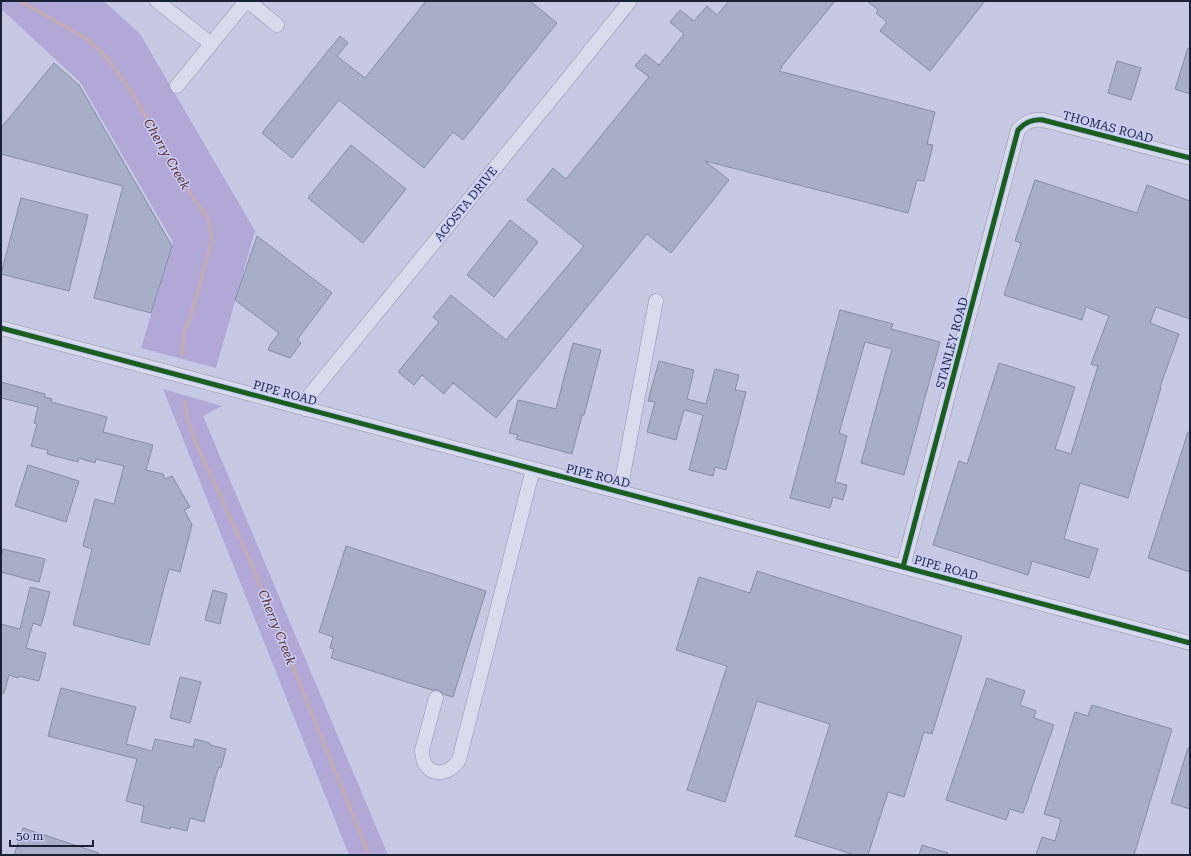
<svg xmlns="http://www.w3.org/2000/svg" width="1191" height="856" viewBox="0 0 1191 856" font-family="'Roboto Serif',serif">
<rect width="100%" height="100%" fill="#c6c8e4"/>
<g fill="#b2a8d8">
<polygon points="1,1 104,1 140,34 255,231 216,368 141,348 173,242 80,82 1,9"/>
<polygon points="163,389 222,406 203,416 388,855 349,855"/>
</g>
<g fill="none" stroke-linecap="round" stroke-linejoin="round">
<g stroke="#c2abb5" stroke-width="3.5">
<polyline points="20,1 87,39 108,59 134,96 186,188 208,218 212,240 192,312 185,330 182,346 182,355"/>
<polyline points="185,401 187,418 195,441 251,563 369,855"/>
</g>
</g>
<g fill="#a7afc8" stroke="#868da3">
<polygon points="426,1 530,1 557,23 463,140 453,132 424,168 339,100 292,158 262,133 340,36 348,43 337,56 365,78"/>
<polygon points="729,1 835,1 781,67 782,68 779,71 935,112 927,144 933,145 924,181 917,180 908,213 705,161 729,180 671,253 647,234 496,418 453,383 444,394 422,375 414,385 398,372 439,322 433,317 451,295 506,340 584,246 527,200 553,168 566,179 649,77 635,66 645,54 659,65 684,34 670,22 680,10 694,21 707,6 717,15"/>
<polygon points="867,1 985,1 930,71 880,31 887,22 876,13 878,10"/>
<polygon points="1188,48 1190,48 1190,94 1175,89"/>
<polygon points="1117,61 1141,68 1131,100 1108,93"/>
<polygon points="54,63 79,85 172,246 151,313 94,298 123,186 1,154 1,128"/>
<polygon points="351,145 406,189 363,243 308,198"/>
<polygon points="1035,180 1137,213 1147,185 1190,201 1190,319 1156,307 1150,323 1179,334 1160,387 1161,388 1128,498 1080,483 1064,539 1098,549 1089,578 1032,561 1028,575 933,545 959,461 967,464 999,363 1075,387 1055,449 1071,454 1098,366 1091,364 1109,316 1086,307 1082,320 1004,295 1021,243 1015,241"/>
<polygon points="21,198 88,215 69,291 1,274"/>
<polygon points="510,220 538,242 494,297 467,275"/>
<polygon points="257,236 332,293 297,340 301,343 290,358 268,350 270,345 279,333 235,300"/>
<polygon points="840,310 893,324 891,329 940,342 904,475 861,463 892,349 865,342 839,433 847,436 835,482 847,485 843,500 833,497 830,508 790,498"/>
<polygon points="573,343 601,350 584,415 582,415 572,454 516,439 518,435 509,433 518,400 556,409"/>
<polygon points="659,361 694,370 687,399 706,404 715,369 739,375 735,390 746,392 726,470 715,467 713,476 689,470 703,415 684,410 676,440 647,432 655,402 648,401"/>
<polygon points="1,382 45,394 44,397 52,399 51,402 107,417 103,432 153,445 146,470 163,474 165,479 172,476 190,507 184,510 192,525 180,572 169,569 149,645 73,625 92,549 83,546 95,499 114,504 124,466 96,459 95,463 79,458 78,462 47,454 48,450 31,446 37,424 34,423 38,407 1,398"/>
<polygon points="1188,432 1190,433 1190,572 1148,558"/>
<polygon points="28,465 79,481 66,522 15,506"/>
<polygon points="346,546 486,591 453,697 443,694 439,690 432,690 331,658 334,649 330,648 333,637 319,632"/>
<polygon points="3,549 45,559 39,582 1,572 1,556"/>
<polygon points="757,571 962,636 932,734 924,732 904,797 888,792 868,855 855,855 795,836 830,724 757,701 725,802 687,790 727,666 676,650 699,577 750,593"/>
<polygon points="30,587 50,592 41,626 33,623 26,648 46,653 39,681 19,676 18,678 9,675 4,693 1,693 1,624 20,629"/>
<polygon points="213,590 227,594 220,624 205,620"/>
<polygon points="180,677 201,682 190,723 170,718"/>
<polygon points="987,678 1025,691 1020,705 1036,711 1034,718 1054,725 1023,813 1010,809 1006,820 946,800"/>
<polygon points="61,688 136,707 126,744 152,751 155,739 193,747 195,739 210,743 210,745 226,749 221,768 219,767 215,779 204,822 190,818 187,831 171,827 170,829 141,822 144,806 126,801 137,759 48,736"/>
<polygon points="1092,705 1172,729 1134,855 1036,855 1042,837 1055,841 1061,819 1044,814 1075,712 1088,716"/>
<polygon points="1188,748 1190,748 1190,809 1171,803"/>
<polygon points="23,828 99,853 99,855 14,855"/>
<polygon points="922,845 948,853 947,855 919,855"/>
</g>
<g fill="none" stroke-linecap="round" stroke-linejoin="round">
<g stroke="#9094a8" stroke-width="15">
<g id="minor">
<polyline points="157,1 211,44"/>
<polyline points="248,1 277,25"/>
<polyline points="177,86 246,1"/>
<polyline points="1,328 1190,643"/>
<polyline points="305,409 309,396 570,76 630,1"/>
<polyline points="620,491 656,301"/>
<path d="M903,567L1018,130C1025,122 1032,119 1043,120L1190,158"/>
<path d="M436,698L422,750C422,775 445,780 459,760L533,469"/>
</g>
</g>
<use href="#minor" stroke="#d9daeb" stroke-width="14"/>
<g stroke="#c9cdf8" stroke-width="8">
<g id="cycleway">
<polyline points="1,328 1190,643"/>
<path d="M903,567L1018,130C1025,122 1032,119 1043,120L1190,158"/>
</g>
</g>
<use href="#cycleway" stroke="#1b5e20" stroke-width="5"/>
</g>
<g text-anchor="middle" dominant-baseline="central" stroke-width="3" stroke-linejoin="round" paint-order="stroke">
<g font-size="12" fill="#192236" stroke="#c9cdf8">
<text transform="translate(1108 127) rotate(15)">THOMAS ROAD</text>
<text transform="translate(466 204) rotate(-51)">AGOSTA DRIVE</text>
<text transform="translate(952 343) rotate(-75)">STANLEY ROAD</text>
<text transform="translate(285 393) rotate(15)">PIPE ROAD</text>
<text transform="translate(598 476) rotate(14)">PIPE ROAD</text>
<text transform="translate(946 568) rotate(15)">PIPE ROAD</text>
</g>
<g font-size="13" font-style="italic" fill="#572e27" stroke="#c9cdf8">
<text transform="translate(167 154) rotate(60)">Cherry Creek</text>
<text transform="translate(277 627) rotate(68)">Cherry Creek</text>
</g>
</g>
<rect width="1191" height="856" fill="none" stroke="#192236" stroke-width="4"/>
<path d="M10 840v6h83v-6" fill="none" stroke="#192236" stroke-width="2"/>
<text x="16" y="840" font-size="12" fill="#192236" stroke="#c9cdf8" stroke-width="3" paint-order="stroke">50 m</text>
</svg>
